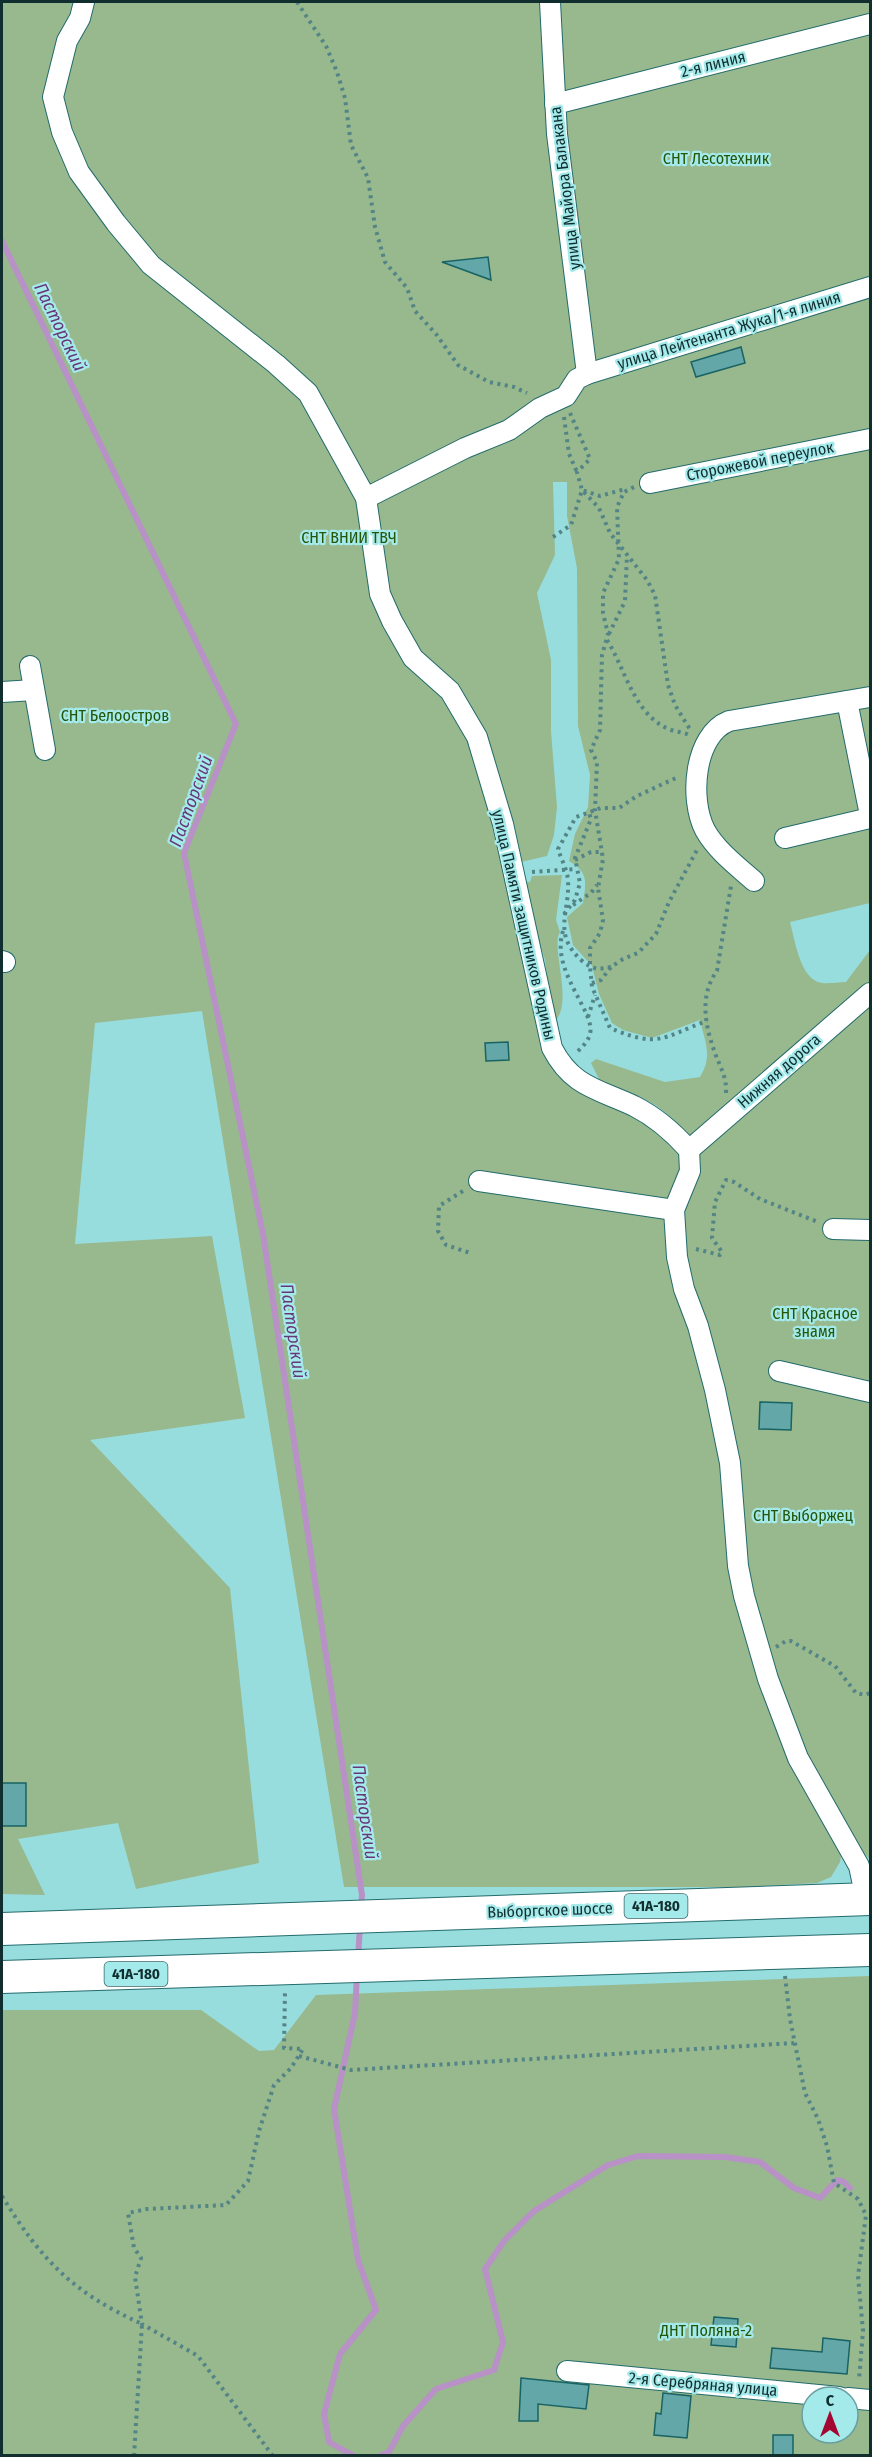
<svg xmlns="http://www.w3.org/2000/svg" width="872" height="2457" viewBox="0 0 872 2457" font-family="'Fira Sans Condensed',sans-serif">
<rect width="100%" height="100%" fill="#98ddde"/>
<g fill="#98b88d" fill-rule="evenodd">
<path d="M2,2H870V903L790,922C795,940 800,980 822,983C830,984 838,982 846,982L870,950V1860L859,1847L842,1850L840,1862L831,1877L817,1883L745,1887H344L202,1011L95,1023L75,1244L212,1236L245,1418L90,1440L230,1588L259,1863L136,1889L118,1823L18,1839L45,1895L2,1894ZM553,482H567V516L577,568L578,726L590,775L588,807L575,834L569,861C589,873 586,882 583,903L567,917L573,945L592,966L599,994L612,1023L623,1030L652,1038L700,1020C705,1042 713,1056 700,1077L665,1082L596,1059L591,1063L600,1081C645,1099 661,1101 691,1140L557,1057L512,864L547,856L554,835L557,807L551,731V660L537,593L555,555Z"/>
<path d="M562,875L556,920L560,932C550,946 574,1002 555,1021L552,1014L545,960L521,882H530L532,876Z"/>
<path d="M870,1976V2455L2,2456V2010H201L259,2051L274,2050L316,1995ZM812,2397H848V2433H812Z"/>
</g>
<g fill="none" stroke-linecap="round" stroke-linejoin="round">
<g stroke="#b891c6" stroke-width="6">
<polyline points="2,241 236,724 184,853 263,1234 362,1895 361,1907"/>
<polyline points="358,1958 360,1926"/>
<polyline points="354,2456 329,2442 324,2414 340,2354 376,2310 358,2260 334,2109 355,2013 357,1974"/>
<polyline points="380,2456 389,2452 403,2426 436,2389 494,2370 503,2342 485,2269 504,2241 534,2211 608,2165 638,2156 725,2157 760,2162 794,2188 820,2198 837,2180 844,2182 850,2188"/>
</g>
</g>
<g fill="#63a7a8" stroke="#196364" stroke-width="1.5">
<polygon points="488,257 491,280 442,262"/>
<polygon points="741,347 745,363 696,377 691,362"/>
<polygon points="508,1042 509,1060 486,1061 485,1043"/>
<polygon points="760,1402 792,1403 791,1430 759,1429"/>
<rect x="2" y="1783" width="24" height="43"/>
<polygon points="714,2317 738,2319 736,2347 711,2345"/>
<polygon points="823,2338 850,2341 847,2374 770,2368 772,2348 822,2352"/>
<polygon points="521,2378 589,2385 586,2409 538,2404 538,2421 519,2421"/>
<polygon points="663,2393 691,2396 687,2438 654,2435 656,2413 661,2414"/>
<rect x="773" y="2435" width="20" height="21"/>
</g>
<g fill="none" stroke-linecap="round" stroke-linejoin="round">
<g stroke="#236b6c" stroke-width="22">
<g id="minor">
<path d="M84,2L80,18L67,41L53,97L62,132L79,172L116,223L151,265L276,364L308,393L366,498L380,594L392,621L413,658L450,691L477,737L503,824L552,1048C572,1087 598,1089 634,1106C656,1117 673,1132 689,1150L690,1171L674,1210L677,1257L684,1289L698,1326L715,1390L730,1463L738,1566L744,1596L768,1679L798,1758L859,1866L866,1899"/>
<polyline points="550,2 557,134 587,374"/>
<polyline points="555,104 870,24"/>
<polyline points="650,483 870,439"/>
<polyline points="366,498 465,448 509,430 540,408 566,396 577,379 587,374 870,287"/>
<polyline points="30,666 45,750"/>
<polyline points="2,692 34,690"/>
<polyline points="847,701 870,815"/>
<polyline points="785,838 870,818"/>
<path d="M754,881C737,866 716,850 705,830C689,799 694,735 729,721L870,697"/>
<polyline points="2,961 5,962"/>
<polyline points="689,1150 870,993"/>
<polyline points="479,1181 674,1210"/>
<polyline points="833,1229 870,1230"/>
<polyline points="779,1371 870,1392"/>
<polyline points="567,2371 839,2397"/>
<polyline points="848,2398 870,2400"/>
</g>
</g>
<g stroke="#236b6c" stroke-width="34">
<g id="primary">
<polyline points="2,1929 870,1899"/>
<polyline points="2,1977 870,1950"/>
</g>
</g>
<g stroke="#548586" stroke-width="4" stroke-dasharray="3 4.5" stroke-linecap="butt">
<polyline points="297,2 326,46 337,72 345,98 351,145 368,178 375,227 385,262 407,288 415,311 436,334 458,365 489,382 514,387 527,393"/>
<polyline points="570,413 590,459 577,472 582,490 599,508 610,533 647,580 655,595 668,685 675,705 691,731"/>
<polyline points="564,417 569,454 577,472"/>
<path d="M634,487L624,492L617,507L619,559L603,593V613L608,634L602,655L600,730L591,750L597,762L595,810L603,859L598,888L603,920L600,933L590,948V967L592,987L610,1028C660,1049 662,1037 707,1021"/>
<polyline points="553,537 571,525 582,490 600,496 625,489"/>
<polyline points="609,634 625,601 627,555"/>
<path d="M607,640C626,670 634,716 671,730C677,732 683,732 689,735"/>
<polyline points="575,860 591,852 603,852"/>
<polyline points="532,872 575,869"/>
<polyline points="573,905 591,893 597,885"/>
<polyline points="564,914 575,900 580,883 575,858 591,819 589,813"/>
<path d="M563,931C550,971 596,1012 590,1034C588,1042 582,1047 576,1053"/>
<path d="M611,967C598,970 591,969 581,960C552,933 570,913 568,880C567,869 561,859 558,849L576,817L601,808H619L637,796L678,777"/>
<polyline points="592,983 601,980 611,967 623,959 638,953 656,934 669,902 697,850"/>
<polyline points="588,1017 595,995"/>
<path d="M726,1093C727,1077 720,1067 715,1053C705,1026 699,995 717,971L731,886"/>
<polyline points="463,1191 439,1206 438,1231 446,1245 470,1253"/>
<polyline points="696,1249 720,1255 722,1252 712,1238 715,1202 726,1180 734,1182 760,1199 818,1222"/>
<polyline points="776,1647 786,1641 791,1641 835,1666 856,1693 865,1695 870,1693"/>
<polyline points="785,1976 790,2019 805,2093 818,2119 827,2146 834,2183 858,2199 866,2215 858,2276 863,2331 859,2380"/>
<polyline points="299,2056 351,2070 794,2043"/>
<path d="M2,2196C42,2261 72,2292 142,2324L134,2456"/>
<polyline points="273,2456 198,2356 142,2324 135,2277 141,2258 134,2248 128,2213 147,2209 226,2205 248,2181 259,2131 274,2085 291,2068 303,2049 284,2048 285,1991"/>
</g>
<use href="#minor" stroke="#fff" stroke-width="20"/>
<use href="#primary" stroke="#fff" stroke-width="32"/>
</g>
<g text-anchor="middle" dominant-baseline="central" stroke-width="4.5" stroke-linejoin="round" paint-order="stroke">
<g fill="#a4eaeb" stroke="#3d6667" stroke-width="1.5">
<rect x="624.5" y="1894" width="63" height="24" rx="4.5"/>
<rect x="104.5" y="1962" width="63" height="24" rx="4.5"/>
</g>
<g font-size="15" font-weight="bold" fill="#112e2f">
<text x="656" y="1906">41А-180</text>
<text x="136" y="1974">41А-180</text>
</g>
<g font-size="16" fill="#112e2f" stroke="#a4eaeb">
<text transform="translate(713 64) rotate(-14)">2-я линия</text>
<text transform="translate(565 188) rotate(-97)">улица Майора Балакана</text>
<text transform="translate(729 330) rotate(-17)">улица Лейтенанта Жука/1-я линия</text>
<text transform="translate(760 461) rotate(-11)">Сторожевой переулок</text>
<text transform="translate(524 925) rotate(77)">улица Памяти защитников Родины</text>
<text transform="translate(779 1071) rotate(-41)">Нижняя дорога</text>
<text transform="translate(550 1910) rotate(-2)">Выборгское шоссе</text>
<text transform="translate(703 2384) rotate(5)">2-я Серебряная улица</text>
</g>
<g font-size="16" fill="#255608" stroke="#a4eaeb">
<text x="716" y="158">СНТ Лесотехник</text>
<text x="349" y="537">СНТ ВНИИ ТВЧ</text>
<text x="115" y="715">СНТ Белоостров</text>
<text x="815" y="1313">СНТ Красное<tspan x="815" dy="18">знамя</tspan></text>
<text x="803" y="1515">СНТ Выборжец</text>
<text x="706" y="2330">ДНТ Поляна-2</text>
</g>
<g font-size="18" font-style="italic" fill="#683778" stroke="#a4eaeb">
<text transform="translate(60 327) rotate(64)">Пасторский</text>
<text transform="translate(191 801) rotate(-70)">Пасторский</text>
<text transform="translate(293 1331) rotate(82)">Пасторский</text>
<text transform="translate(365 1812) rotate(82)">Пасторский</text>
</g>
</g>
<rect width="872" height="2457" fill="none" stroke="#112e2f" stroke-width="6"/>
<g transform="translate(830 2415)"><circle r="28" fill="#a4eaeb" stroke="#699fa0" stroke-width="1.5"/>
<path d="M0-4.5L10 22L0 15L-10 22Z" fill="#a30630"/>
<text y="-9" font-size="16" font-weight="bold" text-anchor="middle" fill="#112e2f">С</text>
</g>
</svg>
